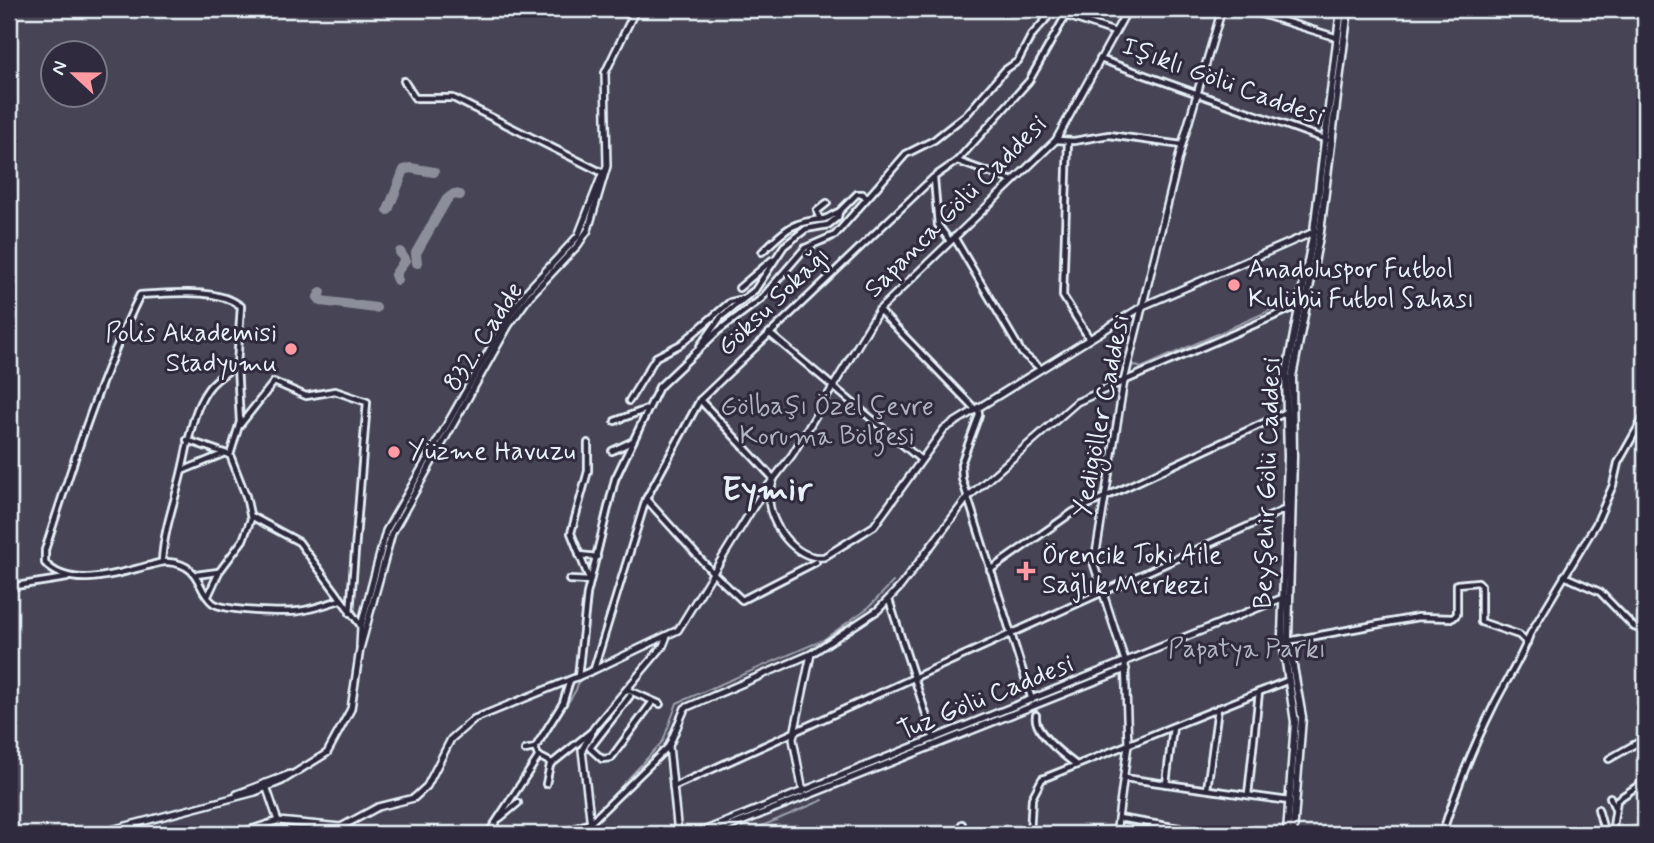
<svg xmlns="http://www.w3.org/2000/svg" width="1654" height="843" viewBox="0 0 1654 843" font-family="Mynerve,sans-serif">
<rect width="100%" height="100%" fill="#2f2a3d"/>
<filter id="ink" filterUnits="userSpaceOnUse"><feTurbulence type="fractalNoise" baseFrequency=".0143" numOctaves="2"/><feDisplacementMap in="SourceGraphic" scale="14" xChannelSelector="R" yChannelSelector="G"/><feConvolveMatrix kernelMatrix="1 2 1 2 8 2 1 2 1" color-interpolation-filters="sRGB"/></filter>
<g filter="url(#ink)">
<path fill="#464455" stroke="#979aa6" stroke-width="2" fill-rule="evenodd" d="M9,9H1645V834H9ZM52,52H94V94H52Z"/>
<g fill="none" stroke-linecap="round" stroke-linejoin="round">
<g stroke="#9c9fab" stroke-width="2">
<polyline points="1049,19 1057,9"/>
<polyline points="1011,68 1022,60 1041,29"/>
<polyline points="937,141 962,122 986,95"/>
<polyline points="767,296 807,250 831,242 840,235 906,158 929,145"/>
<polyline points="1134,365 1141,368 1280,306"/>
<polyline points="660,391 718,335 755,306"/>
<polyline points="581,672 591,593 618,483 654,402"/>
<polyline points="538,751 576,690 580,677"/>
<polyline points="593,817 663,741 677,703 823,640 869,607 893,582"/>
<polyline points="484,834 535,756"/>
<polyline points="547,834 566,829"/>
<polyline points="743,834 823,800"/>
</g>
<g stroke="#8c8e9a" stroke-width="10">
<polyline points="388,210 404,170 410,168 434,172"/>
<polyline points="417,263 416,253 447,199 454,194 460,195"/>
<polyline points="397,280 395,275 405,260 400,252"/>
<polyline points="321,292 318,297 321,301 376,308"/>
</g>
<g stroke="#e8f1f8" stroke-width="10">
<g id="minor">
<polyline points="1245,9 1338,38"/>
<polyline points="1061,14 1115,32"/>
<polyline points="1100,59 1327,140"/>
<polyline points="404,81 415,98 453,98 601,172"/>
<polyline points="1056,140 1074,141 1109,135 1182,145"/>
<polyline points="1068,141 1063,296 1089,338"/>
<polyline points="957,161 1013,181"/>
<polyline points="934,178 938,225 950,241"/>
<polyline points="839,212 857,194 863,194 866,198"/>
<polyline points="819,217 817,211 827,203"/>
<polyline points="954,237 1022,353 1040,368"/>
<polyline points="739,288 772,260"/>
<polyline points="879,310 975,409"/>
<polyline points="769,333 921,460"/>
<path d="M700,346L721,317L755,290L784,246L806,229L828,225L838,217L839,212C834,213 830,218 824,219C791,222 786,229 762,252"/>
<polyline points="1124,381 1300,305"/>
<polyline points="700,400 774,479"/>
<polyline points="629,401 656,357 681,344 730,302 743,299"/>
<polyline points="978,407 979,415 961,464 962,479 1032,700"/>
<polyline points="615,421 647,409"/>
<polyline points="240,425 274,382 306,396 335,391 367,402 350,613"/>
<polyline points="187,440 230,455"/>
<polyline points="612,451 633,441"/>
<polyline points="182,471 223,454"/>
<polyline points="646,499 713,573 742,600 816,562"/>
<polyline points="251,516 299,542 361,626"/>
<polyline points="579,555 597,557"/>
<path d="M162,561C164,527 176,499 183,466C189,441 192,411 208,389C215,379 226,373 237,365L241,306C215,287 171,294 140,295C100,377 73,463 45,550V563C70,590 115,574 147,566C154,565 160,561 168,562C203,565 195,589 213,603C224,611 283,613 299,611C313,609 327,604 340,600"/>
<polyline points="990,570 1073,512 1287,412"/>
<polyline points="196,575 218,572"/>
<polyline points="1564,576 1600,592 1634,627 1645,631"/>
<polyline points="569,580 590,581 571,533 588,471 588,443"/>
<polyline points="9,587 67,578"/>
<polyline points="208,596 219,572 243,540 251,519 246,496 230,455 240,422 237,365"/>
<polyline points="889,600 934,739"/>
<polyline points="1288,641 1418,617 1453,618 1457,614 1457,584 1478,582 1481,585 1481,622 1519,635 1527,643"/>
<polyline points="594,669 646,499 700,400 934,177 957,161 1029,81 1066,15"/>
<polyline points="578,677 587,594 615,479 659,387 718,331 761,299 805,248 835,235 906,154 934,140 967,114 1005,70 1018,61 1031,36 1048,17"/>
<polyline points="628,690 660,704"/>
<polyline points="630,696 590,748 602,759 611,758 651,704"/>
<path d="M1036,715C1033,732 1062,754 1075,764"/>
<polyline points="525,750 535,748"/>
<polyline points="1609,759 1637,743 1645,744"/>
<polyline points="552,763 538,756 535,748 563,703 570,680"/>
<polyline points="1124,778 1289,801"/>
<polyline points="546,784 550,765 591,732"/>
<polyline points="1166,784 1173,727"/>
<polyline points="673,787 1286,509"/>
<polyline points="1207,789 1218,708"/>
<polyline points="1248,795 1259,692"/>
<polyline points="1610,797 1615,809"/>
<polyline points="1598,809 1605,834"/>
<polyline points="500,818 518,803"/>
<polyline points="1118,818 1192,830 1200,834"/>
<polyline points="238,834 277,821"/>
<polyline points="488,834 539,756"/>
<polyline points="559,834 590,823 669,746"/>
<polyline points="961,834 962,824"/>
<polyline points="1030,834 1032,798 1042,779 1289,680"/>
<path d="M1442,834C1456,790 1472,749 1493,707C1505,682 1521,660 1530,634L1596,524L1613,485L1618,463L1645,415"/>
<polyline points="1545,834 1564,834"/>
<polyline points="1612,834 1617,800 1645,781"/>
</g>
</g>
<g stroke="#e8f1f8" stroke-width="10">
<g id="tertiary">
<path d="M773,482C772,486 769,493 769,498C769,524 796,561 824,557L874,526L944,429L1143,306L1316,231"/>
<polyline points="360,646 361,626 386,531 506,321 527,291 578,236 603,172"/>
<polyline points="265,783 278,821 341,827 378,807 414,798 427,786 451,739 474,719 594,670 678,630 759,498 792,455 879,310 1056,140 1128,9"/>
<polyline points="803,792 793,739 811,654"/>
<polyline points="237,794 290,774"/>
<polyline points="96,834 255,792 282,781 327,753 351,709 360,649 392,533 509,325 530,296 578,245 588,230 607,166 605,73 636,9"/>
<polyline points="592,834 582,750 594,728 663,646 667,636"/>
<polyline points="678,834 669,746 685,708 811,654 878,610 900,587 968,497 1077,402 1124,381"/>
<polyline points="696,834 1285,597"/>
<polyline points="711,834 1126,669"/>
<polyline points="1116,834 1128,745 1125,661 1094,565 1124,381 1182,145 1222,9"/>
</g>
</g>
<g stroke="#e8f1f8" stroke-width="11">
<g id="secondary">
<polyline points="1287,834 1295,722 1282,635 1288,457 1286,376 1314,231 1341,9"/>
<polyline points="1293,834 1302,717 1288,638 1293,457 1292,377 1320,232 1348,9"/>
</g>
</g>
<use href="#minor" stroke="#2f2a3d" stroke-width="4.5"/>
<use href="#tertiary" stroke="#2f2a3d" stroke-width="5"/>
<use href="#secondary" stroke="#2f2a3d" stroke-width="6"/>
</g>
</g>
<g fill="#ff9aa2" stroke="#2f2a3d" stroke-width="2.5">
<circle cx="1234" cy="285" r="7"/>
<circle cx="291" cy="349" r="7"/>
<circle cx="394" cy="452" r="7"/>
<path d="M1022.5 560.5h7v7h7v7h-7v7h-7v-7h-7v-7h7z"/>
</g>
<g text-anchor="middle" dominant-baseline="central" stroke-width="6" stroke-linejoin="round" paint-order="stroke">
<g font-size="26" fill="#e8f1f8" stroke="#2f2a3d">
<text transform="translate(1223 82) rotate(20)">Işıklı Gölü Caddesi</text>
<text transform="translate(956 207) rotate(-45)">Sapanca Gölü Caddesi</text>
<text transform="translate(774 302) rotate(-44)">Göksu Sokağı</text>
<text transform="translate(484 337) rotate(-57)">832. Cadde</text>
<text transform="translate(1102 416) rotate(-79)">Yedigöller Caddesi</text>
<text transform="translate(1268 483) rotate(-88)">Beyşehir Gölü Caddesi</text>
<text transform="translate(986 698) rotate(-22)">Tuz Gölü Caddesi</text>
</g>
<g font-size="26" fill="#e8f1f8" stroke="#2f2a3d" text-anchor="start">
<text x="1248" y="270">Anadoluspor Futbol<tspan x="1248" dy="30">Kulübü Futbol Sahası</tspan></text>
<text x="277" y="334" text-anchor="end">Polis Akademisi<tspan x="277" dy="30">Stadyumu</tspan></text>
<text x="408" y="452">Yüzme Havuzu</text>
<text x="1042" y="556">Örencik Toki Aile<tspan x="1042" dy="30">Sağlık Merkezi</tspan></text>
</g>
<g font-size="26" fill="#afb4bf" stroke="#2f2a3d">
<text x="827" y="407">Gölbaşı Özel Çevre<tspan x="827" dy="30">Koruma Bölgesi</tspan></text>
<text x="1247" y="650">Papatya Parkı</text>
</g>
<g font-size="33" font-weight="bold" fill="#e8f1f8" stroke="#2f2a3d">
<text x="767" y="491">Eymir</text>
</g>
</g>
<rect width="1654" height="843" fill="none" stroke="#2f2a3d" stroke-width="35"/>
<rect x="18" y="18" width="1619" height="808" fill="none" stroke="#e8f1f8" stroke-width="2.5" filter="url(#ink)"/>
<g transform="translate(74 74) rotate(292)"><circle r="33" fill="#2f2a3d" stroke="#797a88" stroke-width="2"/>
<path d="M0-5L12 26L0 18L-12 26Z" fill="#ff9aa2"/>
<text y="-10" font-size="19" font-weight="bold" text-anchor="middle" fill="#e8f1f8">N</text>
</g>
</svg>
